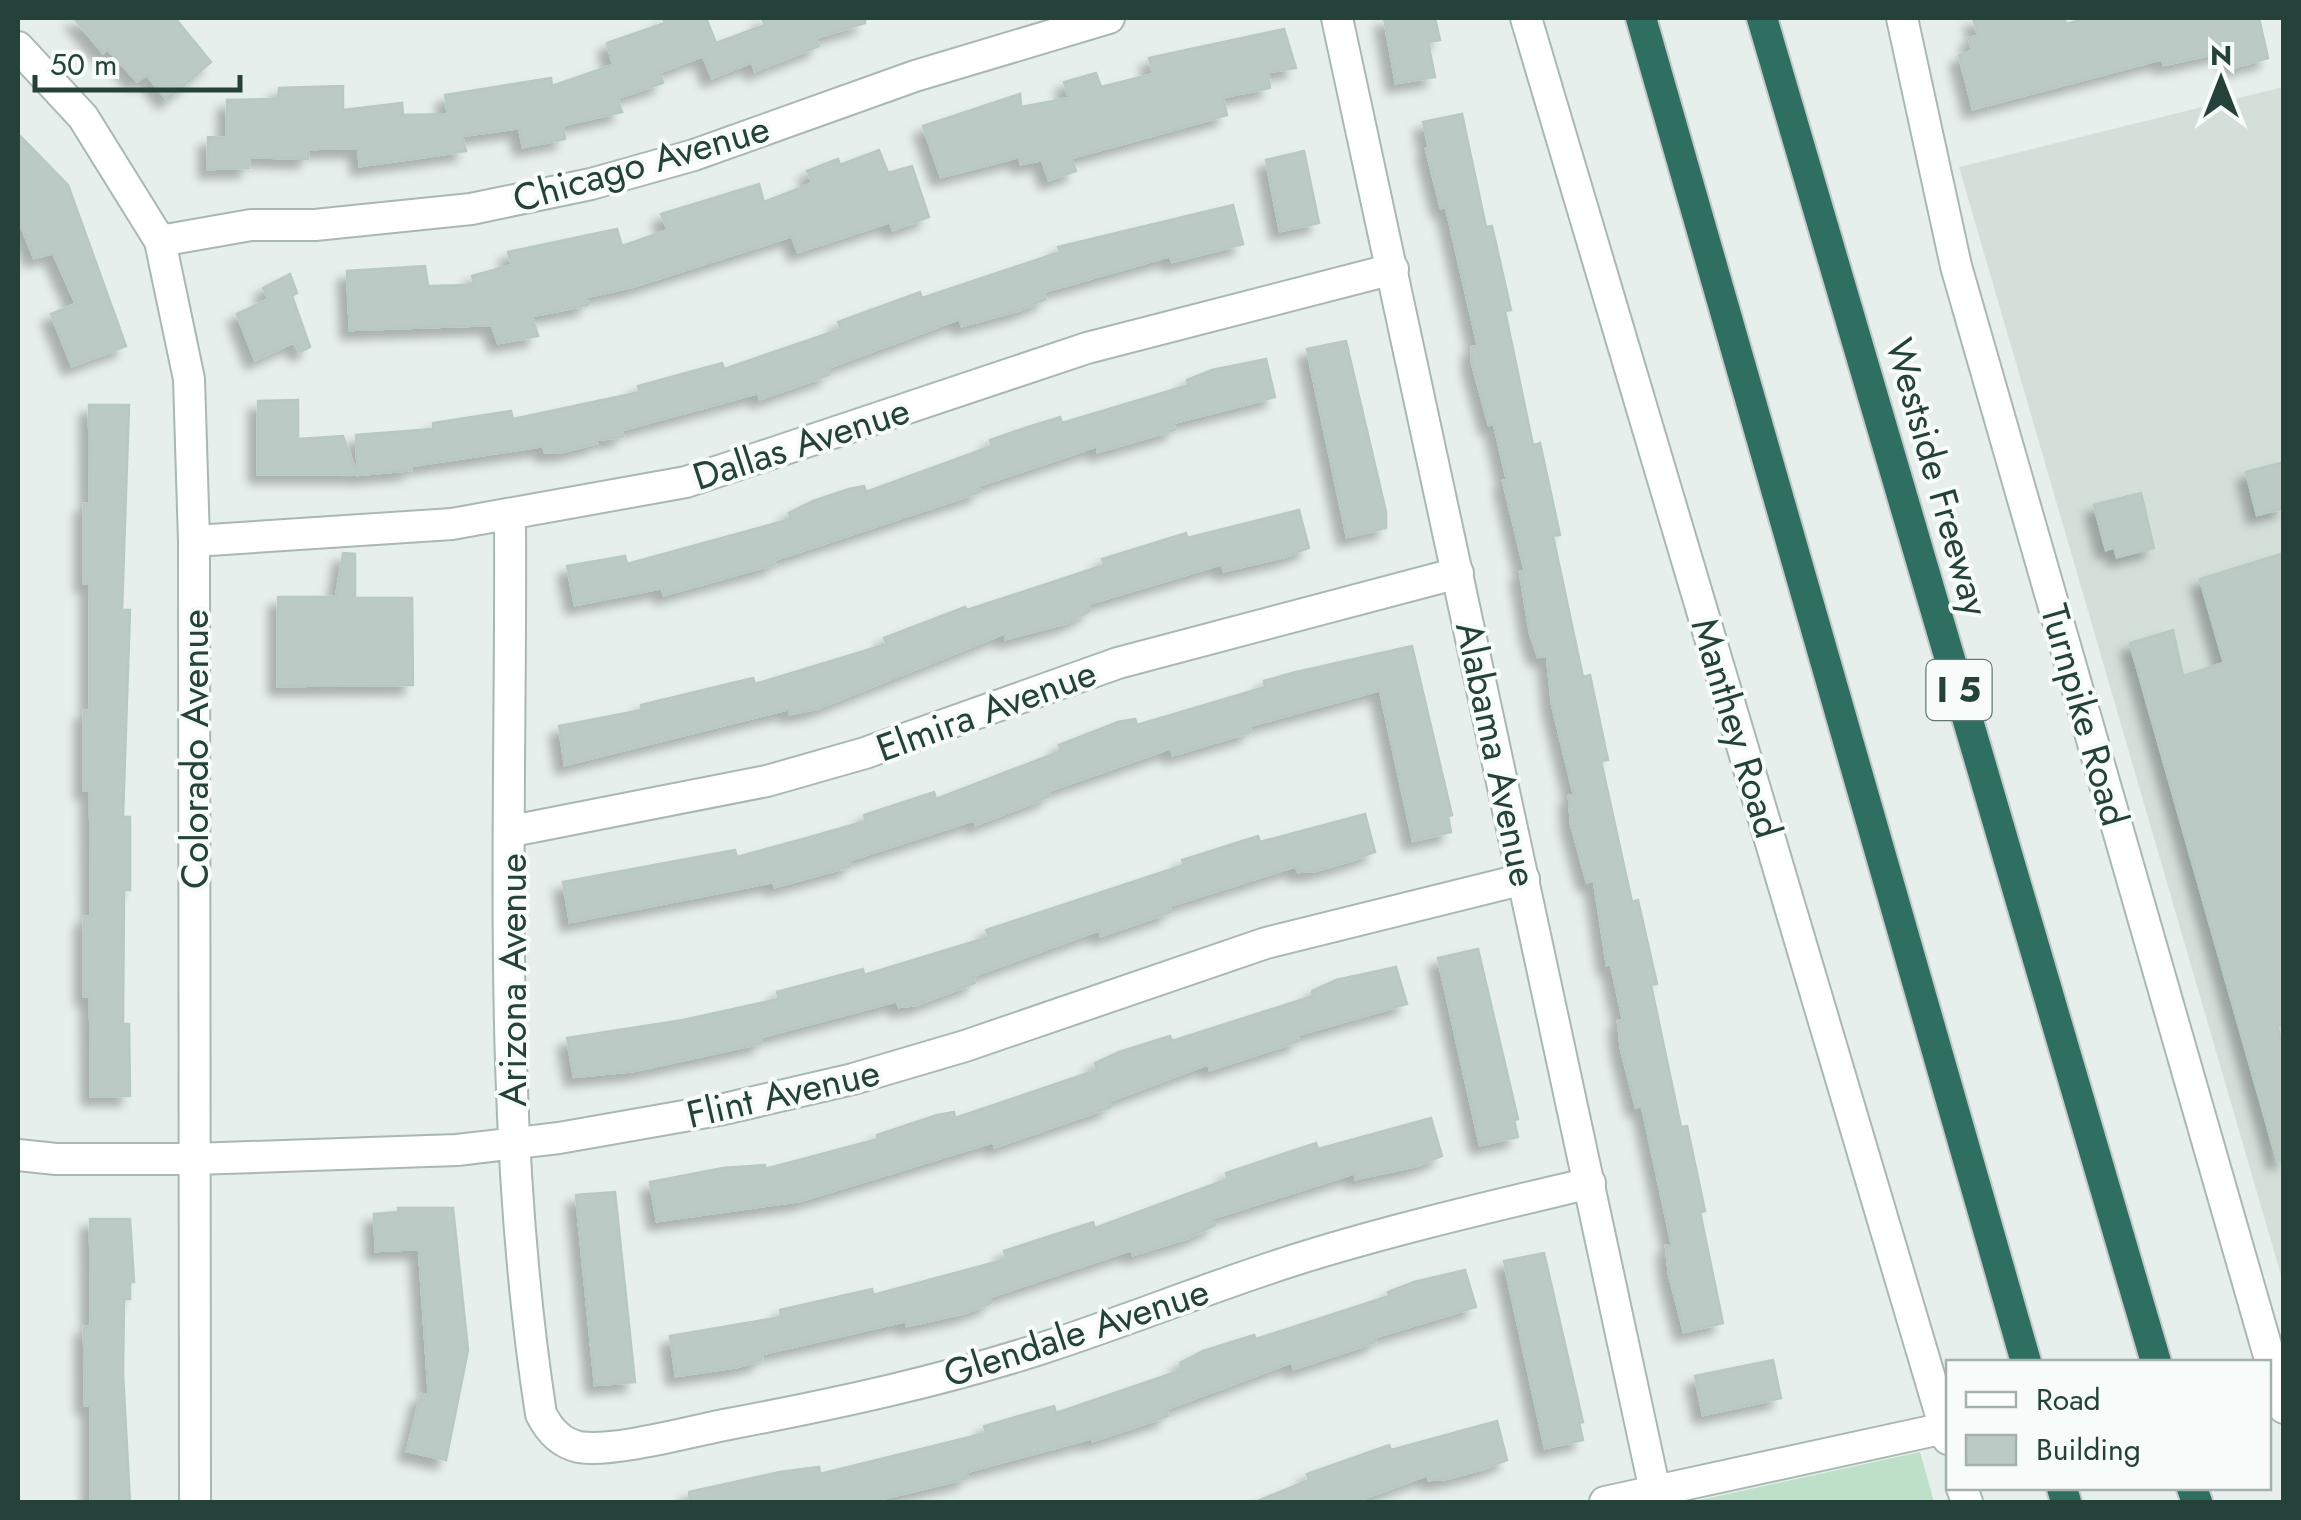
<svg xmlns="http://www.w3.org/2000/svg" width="2301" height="1520" viewBox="0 0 2301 1520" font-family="Jost,sans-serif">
<defs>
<filter id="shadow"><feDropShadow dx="-9" dy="9" stdDeviation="5" flood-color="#0004"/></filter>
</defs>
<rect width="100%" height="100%" fill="#e6efeb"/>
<polygon fill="#d4dfda" points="2283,87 2283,1282 1959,167"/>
<polygon fill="#bfe0c8" points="1920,1452 1934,1502 1691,1502"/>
<g fill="#bbcac4" stroke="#b8c9c2" stroke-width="2.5" filter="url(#shadow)">
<polygon points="74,18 175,18 211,62 167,100 147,75 137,81 107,49 103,53"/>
<polygon points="663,18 706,18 716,43 765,25 762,18 865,18 865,23 815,38 819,46 755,71 752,62 712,78 703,56 660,72 663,83 617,98 622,112 563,125 565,139 523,147 519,128 462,136 466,151 411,159 360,166 358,148 308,149 308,159 250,157 249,168 208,169 208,137 227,138 227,100 278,99 279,88 343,86 343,110 402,103 403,115 448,114 445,95 551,78 552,86 613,65 607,43 665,23"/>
<polygon points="1384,18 1435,18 1440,40 1428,42 1435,77 1396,83"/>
<polygon points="1973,18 2064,18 2066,24 2089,18 2259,18 2268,58 2232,68 2227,51 2164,65 2162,59 1973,109 1959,55 1972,51 1969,38 1978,36"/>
<polygon points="1284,29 1296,68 1268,72 1270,88 1223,97 1227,115 1071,158 1076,171 1049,180 1042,160 1021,164 1019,157 941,177 923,126 1020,94 1021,107 1069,98 1064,82 1096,73 1101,87 1153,74 1149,58"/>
<polygon points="1462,114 1486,227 1492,226 1511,310 1505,311 1533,445 1540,443 1560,535 1553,536 1583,677 1590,675 1608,760 1601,761 1632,902 1638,900 1657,984 1651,985 1681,1127 1687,1126 1705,1211 1700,1212 1723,1323 1684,1332 1669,1274 1666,1246 1672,1245 1642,1106 1636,1107 1621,1049 1618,1021 1623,1020 1611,964 1607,965 1594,881 1587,882 1571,824 1569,796 1574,795 1552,704 1547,656 1538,657 1530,633 1520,572 1525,571 1503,481 1507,480 1494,424 1489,425 1472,363 1472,347 1478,346 1446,207 1441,208 1426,149 1429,148 1423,122"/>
<polygon points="18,134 68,185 126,346 72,366 51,314 76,304 53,253 34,258 18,218"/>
<polygon points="879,150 888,173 912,166 929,217 893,230 890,222 798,252 792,236 632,287 586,297 588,305 532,316 538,336 498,343 492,325 350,330 347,271 425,266 428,286 474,285 472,276 512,265 508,252 617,229 622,246 668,230 661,214 759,184 764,202 813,183 807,171 838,159 840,165"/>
<polygon points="1304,151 1319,223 1280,231 1266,160"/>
<polygon points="1233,205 1243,244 1172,262 1170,256 1043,292 1046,299 1020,310 962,326 959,319 827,368 829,375 760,399 758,393 622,430 623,437 596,440 597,443 562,452 545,452 543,446 411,466 411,470 358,475 356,435 433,429 433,423 511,411 513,419 640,392 638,386 722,363 724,369 841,329 838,322 920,292 922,298 1060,252 1058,247"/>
<polygon points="290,274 297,293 292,296 310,347 300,352 294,342 255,360 237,314 269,299 263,288"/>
<polygon points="1346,341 1386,512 1386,528 1347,537 1307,349"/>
<polygon points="1266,359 1275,397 1173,423 1175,430 1098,452 1097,446 978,486 980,492 774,560 775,564 664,595 662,588 575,605 567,566 625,556 627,564 791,519 789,513 813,501 849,489 864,486 866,492 992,446 990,440 1025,428 1060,417 1062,423 1189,385 1187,380 1212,370"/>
<polygon points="298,400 298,439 343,436 357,474 258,474 258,401"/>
<polygon points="89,405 129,405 122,610 130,610 123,817 130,817 130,890 124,890 123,1024 129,1024 130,1096 91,1096 90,996 84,996 84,917 91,917 90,790 84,790 84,711 90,711 90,583 84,583 84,504 90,504"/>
<polygon points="2284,462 2284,508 2257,515 2246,472"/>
<polygon points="2141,493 2154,548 2117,557 2114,547 2106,550 2094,505"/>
<polygon points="1299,510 1309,548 1284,557 1224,571 1222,564 1088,604 1090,611 1066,623 1006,639 1005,633 816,709 790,714 789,709 565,765 559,726 642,710 641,705 753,678 755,684 887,644 884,638 965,607 967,610 1104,565 1102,559 1186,533 1187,538"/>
<polygon points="343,553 355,554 355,598 412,598 413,685 278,686 278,597 336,597"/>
<polygon points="2284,553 2284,1024 2277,1025 2284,1049 2284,1160 2277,1160 2130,643 2173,630 2183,676 2224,663 2200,579"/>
<polygon points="1412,646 1452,815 1448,816 1451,832 1413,841 1380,690 1249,726 1251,732 1173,755 1171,748 1048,791 1050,796 976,825 974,820 850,860 851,866 775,887 773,882 570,922 563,882 735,850 737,857 810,837 866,821 864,815 934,792 936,799 1061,751 1059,745 1118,722 1135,719 1137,725 1265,687 1264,681 1292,673"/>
<polygon points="1365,814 1375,852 1350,861 1315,871 1298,872 1296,866 1169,906 1171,912 1101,936 1099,930 973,976 975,983 916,1005 899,1007 897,1001 761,1037 762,1043 634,1071 574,1077 567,1038 683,1020 779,999 777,992 863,969 864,975 989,937 986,930 1184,865 1182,860 1258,836 1260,842"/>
<polygon points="1478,949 1518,1119 1514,1120 1518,1137 1480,1145 1438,958"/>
<polygon points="1396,967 1407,1004 1297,1035 1299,1041 1210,1070 1208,1064 1109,1101 1111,1107 995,1147 993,1142 800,1201 657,1221 650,1182 723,1168 765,1165 765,1169 878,1139 877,1135 937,1115 954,1112 955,1118 1097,1070 1095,1063 1119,1052 1170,1036 1172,1041 1313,996 1312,991 1336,980"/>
<polygon points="1431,1118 1442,1156 1416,1166 1356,1179 1355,1173 1213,1218 1215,1225 1188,1238 1133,1255 1131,1250 990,1297 991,1303 965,1313 907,1326 906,1321 762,1354 762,1360 737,1367 676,1376 670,1336 781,1317 780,1310 872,1289 873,1295 1007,1259 1004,1251 1093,1222 1095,1228 1228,1179 1226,1173 1316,1143 1318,1149"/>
<polygon points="615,1192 635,1382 595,1385 576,1195"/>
<polygon points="398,1208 453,1208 468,1350 446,1460 407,1451 421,1394 429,1396 419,1249 376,1251 374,1214 399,1212"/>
<polygon points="90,1219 130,1219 134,1282 130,1282 130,1299 124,1299 123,1374 130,1502 91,1502 91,1405 85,1405 84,1327 91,1327"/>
<polygon points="1544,1253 1583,1422 1579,1423 1583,1440 1545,1448 1504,1261"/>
<polygon points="1465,1270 1476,1307 1375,1337 1376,1342 1294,1369 1292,1362 1166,1409 1168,1416 1093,1441 1092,1438 966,1472 968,1478 869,1502 690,1502 689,1492 780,1472 819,1467 820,1474 986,1433 984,1426 1054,1406 1056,1413 1182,1370 1180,1363 1203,1351 1254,1335 1256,1339 1389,1296 1388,1292 1414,1282"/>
<polygon points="1773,1360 1781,1398 1703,1415 1695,1376"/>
<polygon points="1497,1421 1507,1460 1483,1469 1446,1479 1429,1480 1427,1475 1354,1502 1255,1502 1309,1480 1307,1474 1389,1445 1391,1450"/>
</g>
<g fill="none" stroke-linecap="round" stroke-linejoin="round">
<g stroke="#a8b8b2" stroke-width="34">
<g id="minor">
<polyline points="1337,18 1655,1491"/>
<polyline points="1526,18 1948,1439"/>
<polyline points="1902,18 1956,266 2284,1408"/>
<polyline points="18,47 83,117 160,241 189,379 194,541 195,1502"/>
<polyline points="160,241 251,225 315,225 471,209 591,184 694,155 915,76 1109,18"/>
<path d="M510,516C512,814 495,1118 541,1414C549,1430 560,1443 579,1447C613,1453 692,1431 729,1424C835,1404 942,1381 1046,1347C1132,1319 1217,1284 1304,1257C1398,1228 1494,1206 1590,1183"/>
<polyline points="194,541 452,524 686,482 1087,348 1393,269"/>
<polyline points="512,831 767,781 865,753 1118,663 1458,573"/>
<polyline points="18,1155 56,1159 194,1159 457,1150 559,1138 724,1109 853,1079 965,1046 1266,943 1524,879"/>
<polyline points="1962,1488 1967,1502"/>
<polyline points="1605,1502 1945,1428"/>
</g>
</g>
<g stroke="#c2cac8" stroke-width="34">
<g id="highway">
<polyline points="1641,18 2026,1362"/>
<polyline points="1762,18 2156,1362"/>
<polyline points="2062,1488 2066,1502"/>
<polyline points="2192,1488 2197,1502"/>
</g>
</g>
<use href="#minor" stroke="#fff" stroke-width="30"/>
<use href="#highway" stroke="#2f6f62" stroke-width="30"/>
</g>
<g text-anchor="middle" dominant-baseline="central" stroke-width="8" stroke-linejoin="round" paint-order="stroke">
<rect fill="#f7fbf9" stroke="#637a73" stroke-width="2.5" x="1926.5" y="660" width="65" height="60" rx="8"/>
<g font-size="35" font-weight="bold" fill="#24423a">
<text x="1959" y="690">I 5</text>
</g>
<g font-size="38" fill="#24423a" stroke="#f7fbf9">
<text transform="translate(641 163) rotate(-16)">Chicago Avenue</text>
<text transform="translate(801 443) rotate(-18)">Dallas Avenue</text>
<text transform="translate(1938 477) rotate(74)">Westside Freeway</text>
<text transform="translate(986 710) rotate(-20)">Elmira Avenue</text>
<text transform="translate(2085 715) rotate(74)">Turnpike Road</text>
<text transform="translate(1737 728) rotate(73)">Manthey Road</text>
<text transform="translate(194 749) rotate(-90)">Colorado Avenue</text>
<text transform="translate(1497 754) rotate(78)">Alabama Avenue</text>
<text transform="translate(512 980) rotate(-90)">Arizona Avenue</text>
<text transform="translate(783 1093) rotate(-13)">Flint Avenue</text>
<text transform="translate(1076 1332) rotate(-18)">Glendale Avenue</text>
</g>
</g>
<rect width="2301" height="1520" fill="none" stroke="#24423a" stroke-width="40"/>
<rect x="1946" y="1360" width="325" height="130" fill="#f7fbf9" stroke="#a3b1ad" stroke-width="2.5"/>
<rect x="1966" y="1392" width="50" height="15" fill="#ffffff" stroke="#a3b1ad" stroke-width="2.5"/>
<text x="2036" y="1410" font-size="30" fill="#24423a">Road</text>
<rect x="1966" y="1435" width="50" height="30" fill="#bbcac4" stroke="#a3b1ad" stroke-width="2.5"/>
<text x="2036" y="1460" font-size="30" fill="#24423a">Building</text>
<g transform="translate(2221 80)" stroke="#f7fbf9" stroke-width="8" paint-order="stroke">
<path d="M0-8L18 38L0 25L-18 38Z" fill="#24423a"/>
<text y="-15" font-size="28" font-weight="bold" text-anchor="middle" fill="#24423a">N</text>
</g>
<path d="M35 75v15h205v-15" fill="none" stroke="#24423a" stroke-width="5"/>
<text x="50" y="75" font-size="30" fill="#24423a" stroke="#f7fbf9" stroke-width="8" paint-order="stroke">50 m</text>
</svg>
